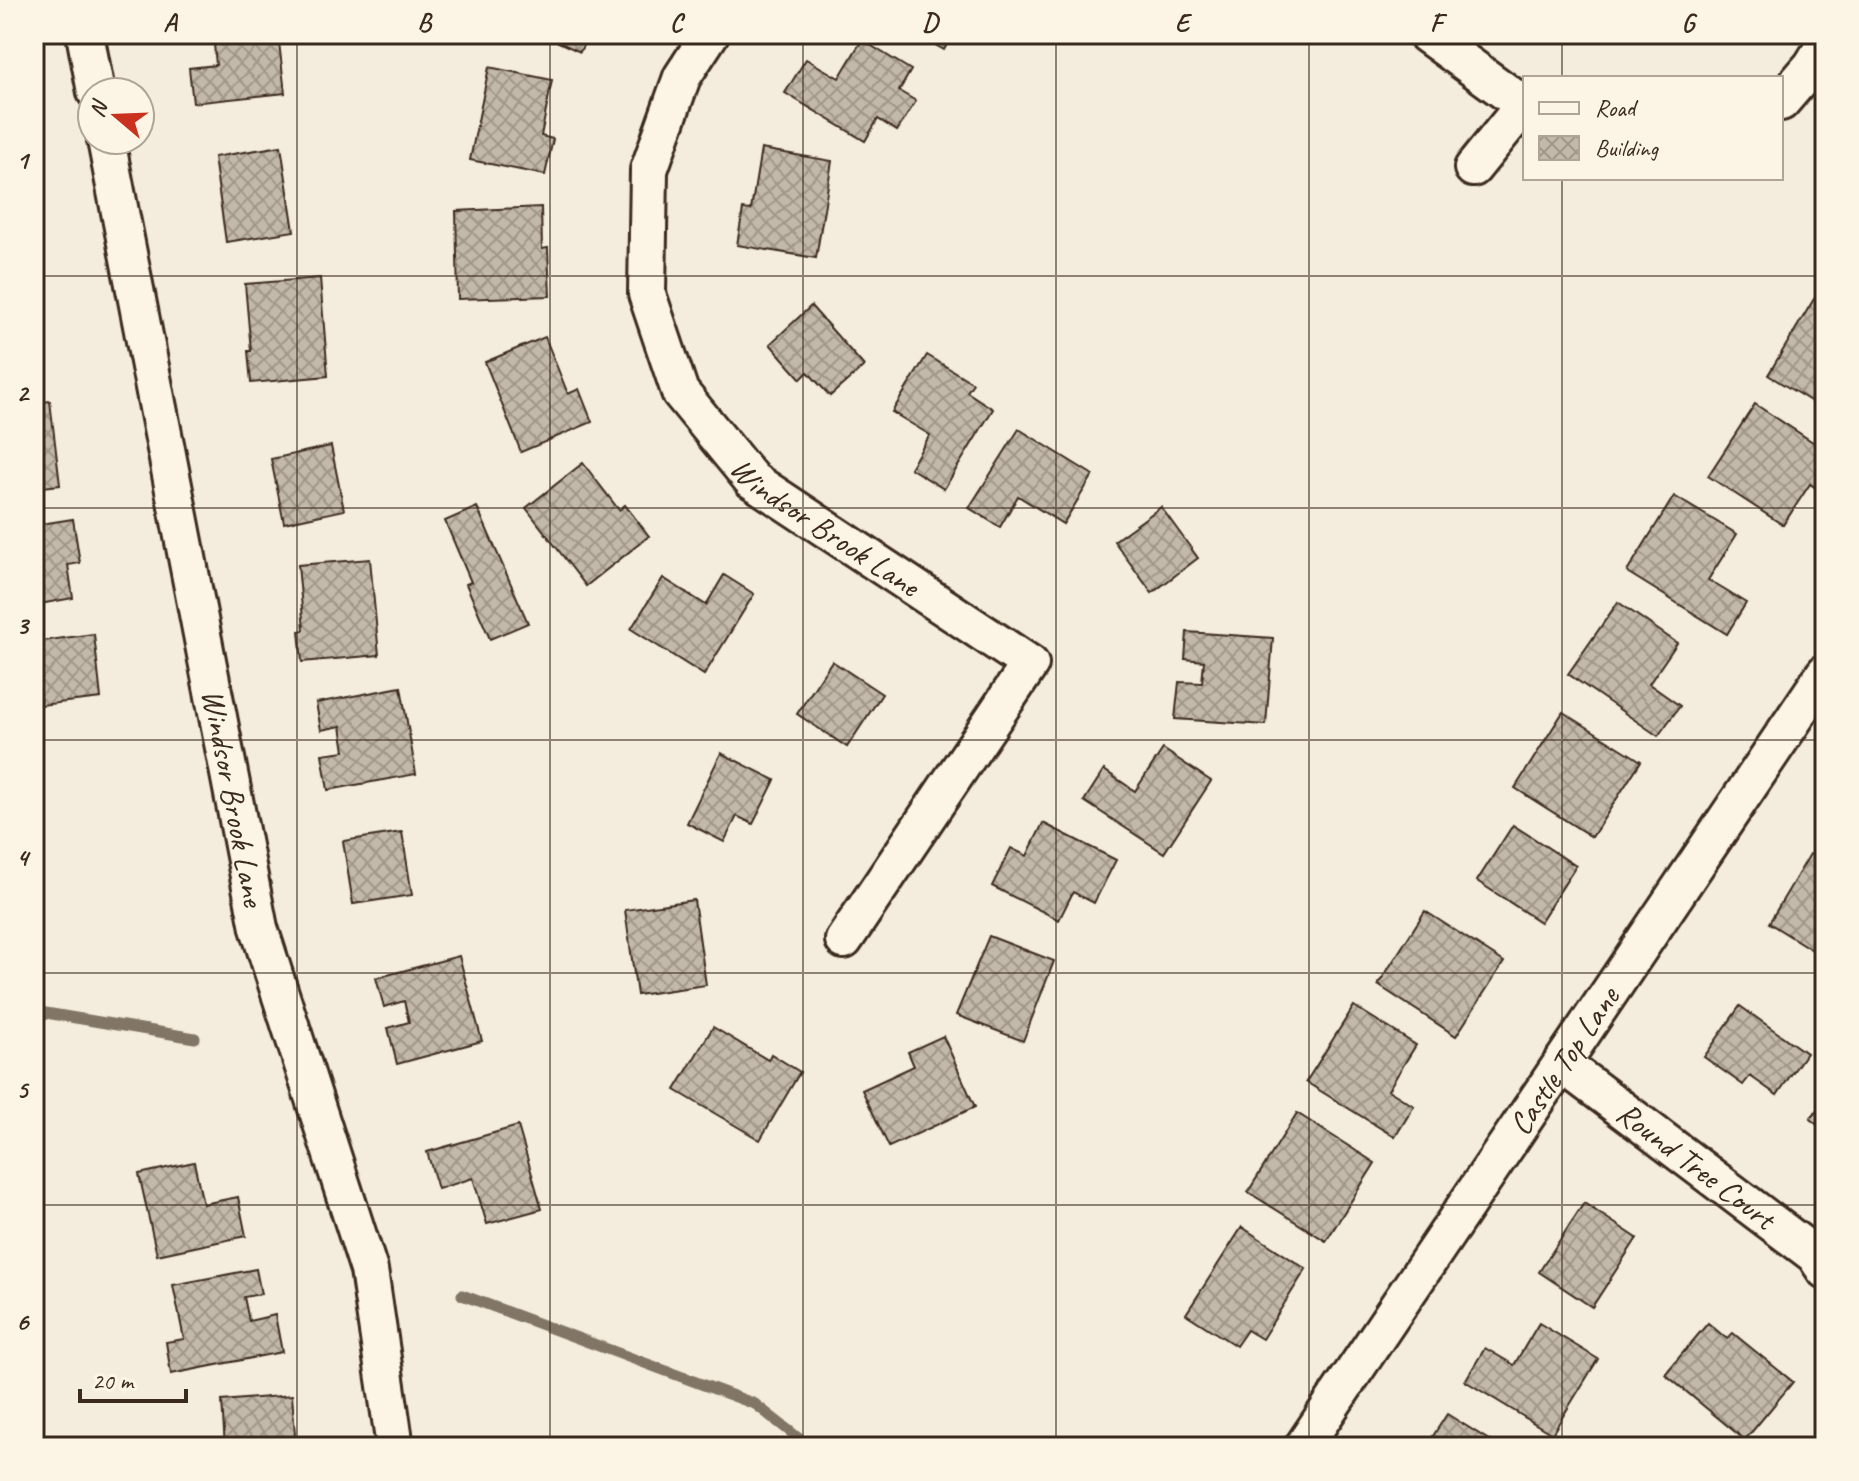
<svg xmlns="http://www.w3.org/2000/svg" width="1859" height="1481" viewBox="0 0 1859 1481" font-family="Caveat,sans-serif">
<defs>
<pattern id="building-cross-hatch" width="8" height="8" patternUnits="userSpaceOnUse" patternTransform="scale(2)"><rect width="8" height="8" fill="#c3b9aa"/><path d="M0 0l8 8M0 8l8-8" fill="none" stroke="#a0978a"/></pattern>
</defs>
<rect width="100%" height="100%" fill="#f4eddd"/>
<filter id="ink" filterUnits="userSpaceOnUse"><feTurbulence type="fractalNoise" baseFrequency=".0125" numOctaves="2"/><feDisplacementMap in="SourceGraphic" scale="16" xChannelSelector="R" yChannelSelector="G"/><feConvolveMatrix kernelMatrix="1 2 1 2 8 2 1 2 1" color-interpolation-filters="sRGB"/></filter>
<g filter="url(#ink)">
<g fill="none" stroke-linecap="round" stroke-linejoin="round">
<g stroke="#817466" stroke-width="11">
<polyline points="34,1011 195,1038"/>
<polyline points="462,1295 755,1404 810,1447"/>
</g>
</g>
<g fill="url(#building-cross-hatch)" stroke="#3b2a1e" stroke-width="2">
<polygon points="213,34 278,34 285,93 193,103 189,68 216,65"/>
<polygon points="541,34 588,34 580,52"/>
<polygon points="916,34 953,34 944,50"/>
<polygon points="862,40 911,70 899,91 916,101 897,131 878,119 865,141 785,93 806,59 839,78"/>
<polygon points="489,67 552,80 541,136 553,139 545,175 470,160"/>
<polygon points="281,146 294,231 226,242 214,157"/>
<polygon points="761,149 832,161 816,258 737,245 743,209 751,210"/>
<polygon points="541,207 542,249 548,248 550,296 458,299 456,211"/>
<polygon points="320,278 328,376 251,383 248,351 251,351 245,284"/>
<polygon points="1814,299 1825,306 1825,410 1768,375"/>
<polygon points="811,306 864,366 830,396 808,372 801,379 770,344"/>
<polygon points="38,327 45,364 34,366 34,328"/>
<polygon points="545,337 568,394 579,389 592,422 521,452 485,362"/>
<polygon points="927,355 973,383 967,392 993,409 944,489 910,468 930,435 892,412"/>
<polygon points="50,401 60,485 34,488 34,403"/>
<polygon points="1755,404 1825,450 1825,490 1823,493 1810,484 1783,525 1708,476"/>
<polygon points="1019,429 1093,475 1063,524 1018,496 1000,527 969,508"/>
<polygon points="331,446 344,510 284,523 271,459"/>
<polygon points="583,463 619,510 625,505 649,536 586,586 526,508"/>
<polygon points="1674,496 1737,534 1708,580 1746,603 1727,634 1627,572"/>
<polygon points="477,507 528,623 490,639 466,584 471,582 445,521"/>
<polygon points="1161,507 1198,558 1152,593 1114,541"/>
<polygon points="73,519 80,563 68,565 73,598 34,605 34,525"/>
<polygon points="370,559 379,655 302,662 299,631 304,630 298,565"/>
<polygon points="724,575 754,594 704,675 631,629 663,578 706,605"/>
<polygon points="1618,602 1677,643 1649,684 1680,706 1658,736 1568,674"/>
<polygon points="1187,632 1273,638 1266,725 1175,719 1179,682 1202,683 1204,661 1185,659"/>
<polygon points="94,634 101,698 41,705 34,642"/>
<polygon points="832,661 882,694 847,747 797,714"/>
<polygon points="401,687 416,774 328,790 322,754 345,751 341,726 321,730 316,703"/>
<polygon points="1563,712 1641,761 1592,837 1515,788"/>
<polygon points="1163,749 1211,781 1164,853 1084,801 1104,770 1135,791"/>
<polygon points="721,753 775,780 753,824 737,816 724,842 687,823"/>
<polygon points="1043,823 1116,860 1094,903 1073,892 1059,920 992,886 1011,848 1027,856"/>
<polygon points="1513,825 1576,866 1540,922 1477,881"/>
<polygon points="402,832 412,895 353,904 343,841"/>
<polygon points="1810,854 1825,863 1825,958 1769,923"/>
<polygon points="694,900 706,985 637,995 625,910"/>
<polygon points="1425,911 1504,962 1456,1036 1378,985"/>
<polygon points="989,936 1054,961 1023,1041 956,1015"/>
<polygon points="459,956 482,1041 397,1064 388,1028 409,1022 404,1001 384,1007 376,978"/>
<polygon points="1354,1006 1416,1045 1388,1090 1414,1106 1395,1137 1306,1082"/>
<polygon points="1740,1006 1806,1053 1777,1095 1750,1076 1743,1085 1704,1057"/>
<polygon points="713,1027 768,1060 771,1054 800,1072 760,1140 675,1090"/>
<polygon points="943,1036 975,1107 889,1147 862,1090 914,1066 908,1052"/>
<polygon points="1825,1101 1825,1131 1810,1119"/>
<polygon points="1297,1113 1375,1163 1326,1241 1248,1192"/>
<polygon points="518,1126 542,1209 487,1224 473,1178 438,1189 427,1152"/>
<polygon points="194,1162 203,1204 238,1197 246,1236 157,1255 139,1174"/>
<polygon points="1584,1203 1637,1238 1592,1307 1539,1272"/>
<polygon points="1242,1227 1306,1269 1262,1339 1247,1330 1236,1346 1186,1314"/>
<polygon points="256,1269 261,1294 244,1297 249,1321 275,1315 282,1352 171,1374 166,1342 184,1339 173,1285"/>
<polygon points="1539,1323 1598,1359 1552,1434 1465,1381 1485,1348 1514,1365"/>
<polygon points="1708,1323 1727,1339 1733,1333 1793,1382 1745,1440 1665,1374"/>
<polygon points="292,1395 296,1447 225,1447 222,1401"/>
<polygon points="1447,1414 1500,1447 1426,1447"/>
<polygon points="503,1441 555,1447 502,1447"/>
</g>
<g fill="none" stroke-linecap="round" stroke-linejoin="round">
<g stroke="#3b2a1e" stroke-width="42">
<g id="minor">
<polyline points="85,34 96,92"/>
<path id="s1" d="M710,34L682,77L649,170L647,294L680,392L752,480L1030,664L844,940"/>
<polyline points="1426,34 1525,106"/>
<polyline points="1781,102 1812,66 1825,45"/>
<path id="s2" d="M106,140L259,928L369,1270L395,1447"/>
<polyline points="1473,168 1524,105"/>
<path id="s3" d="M1562,1064L1815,1255L1825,1270"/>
<path id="s4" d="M1303,1447L1825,673"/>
</g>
</g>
<use href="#minor" stroke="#fcf5e5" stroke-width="36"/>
</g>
</g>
<path fill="none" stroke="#3b2a1e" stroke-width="2" stroke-opacity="0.55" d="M297,34V1447M550,34V1447M803,34V1447M1056,34V1447M1309,34V1447M1562,34V78M1562,178V1447M34,276H1825M34,508H1825M34,740H1825M34,973H1825M34,1205H1825"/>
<g text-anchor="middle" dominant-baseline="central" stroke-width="8" stroke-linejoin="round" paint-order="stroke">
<g font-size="32" fill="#3b2a1e" stroke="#fcf5e5">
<text stroke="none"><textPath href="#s1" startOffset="578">Windsor Brook Lane</textPath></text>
<text stroke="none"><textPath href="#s2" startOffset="670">Windsor Brook Lane</textPath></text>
<text stroke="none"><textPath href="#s4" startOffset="466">Castle Top Lane</textPath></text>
<text stroke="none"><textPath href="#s3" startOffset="168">Round Tree Court</textPath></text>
</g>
</g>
<rect width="1859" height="1481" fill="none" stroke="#fcf5e5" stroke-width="88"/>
<rect x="1523" y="76" width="260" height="104" fill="#fcf5e5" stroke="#afa495" stroke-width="2"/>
<rect x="1539" y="102" width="40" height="12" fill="#fcf5e5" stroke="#afa495" stroke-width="2"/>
<text x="1595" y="116" font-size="24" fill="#3b2a1e">Road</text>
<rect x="1539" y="136" width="40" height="24" fill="url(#building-cross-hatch)" stroke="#afa495" stroke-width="2"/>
<text x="1595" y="156" font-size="24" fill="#3b2a1e">Building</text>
<g transform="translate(116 116) rotate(289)"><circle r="38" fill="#fcf5e5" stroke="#afa495" stroke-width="2"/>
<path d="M0-6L14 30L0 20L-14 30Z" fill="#c8321e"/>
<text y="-12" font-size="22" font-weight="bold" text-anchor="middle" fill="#3b2a1e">N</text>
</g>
<path d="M80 1389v12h106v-12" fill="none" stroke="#3b2a1e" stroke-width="4"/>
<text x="92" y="1389" font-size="24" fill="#3b2a1e" stroke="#fcf5e5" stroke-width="6" paint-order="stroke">20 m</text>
<rect x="44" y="44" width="1771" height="1393" fill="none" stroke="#3b2a1e" stroke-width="3"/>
<g font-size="26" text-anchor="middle" font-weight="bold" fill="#3b2a1e">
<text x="170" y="31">A</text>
<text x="424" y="31">B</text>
<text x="676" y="31">C</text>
<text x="930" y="31">D</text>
<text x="1182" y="31">E</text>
<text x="1436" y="31">F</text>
<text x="1688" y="31">G</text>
<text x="22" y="169">1</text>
<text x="22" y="401">2</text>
<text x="22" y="634">3</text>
<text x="22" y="866">4</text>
<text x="22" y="1098">5</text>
<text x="22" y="1330">6</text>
</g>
</svg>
